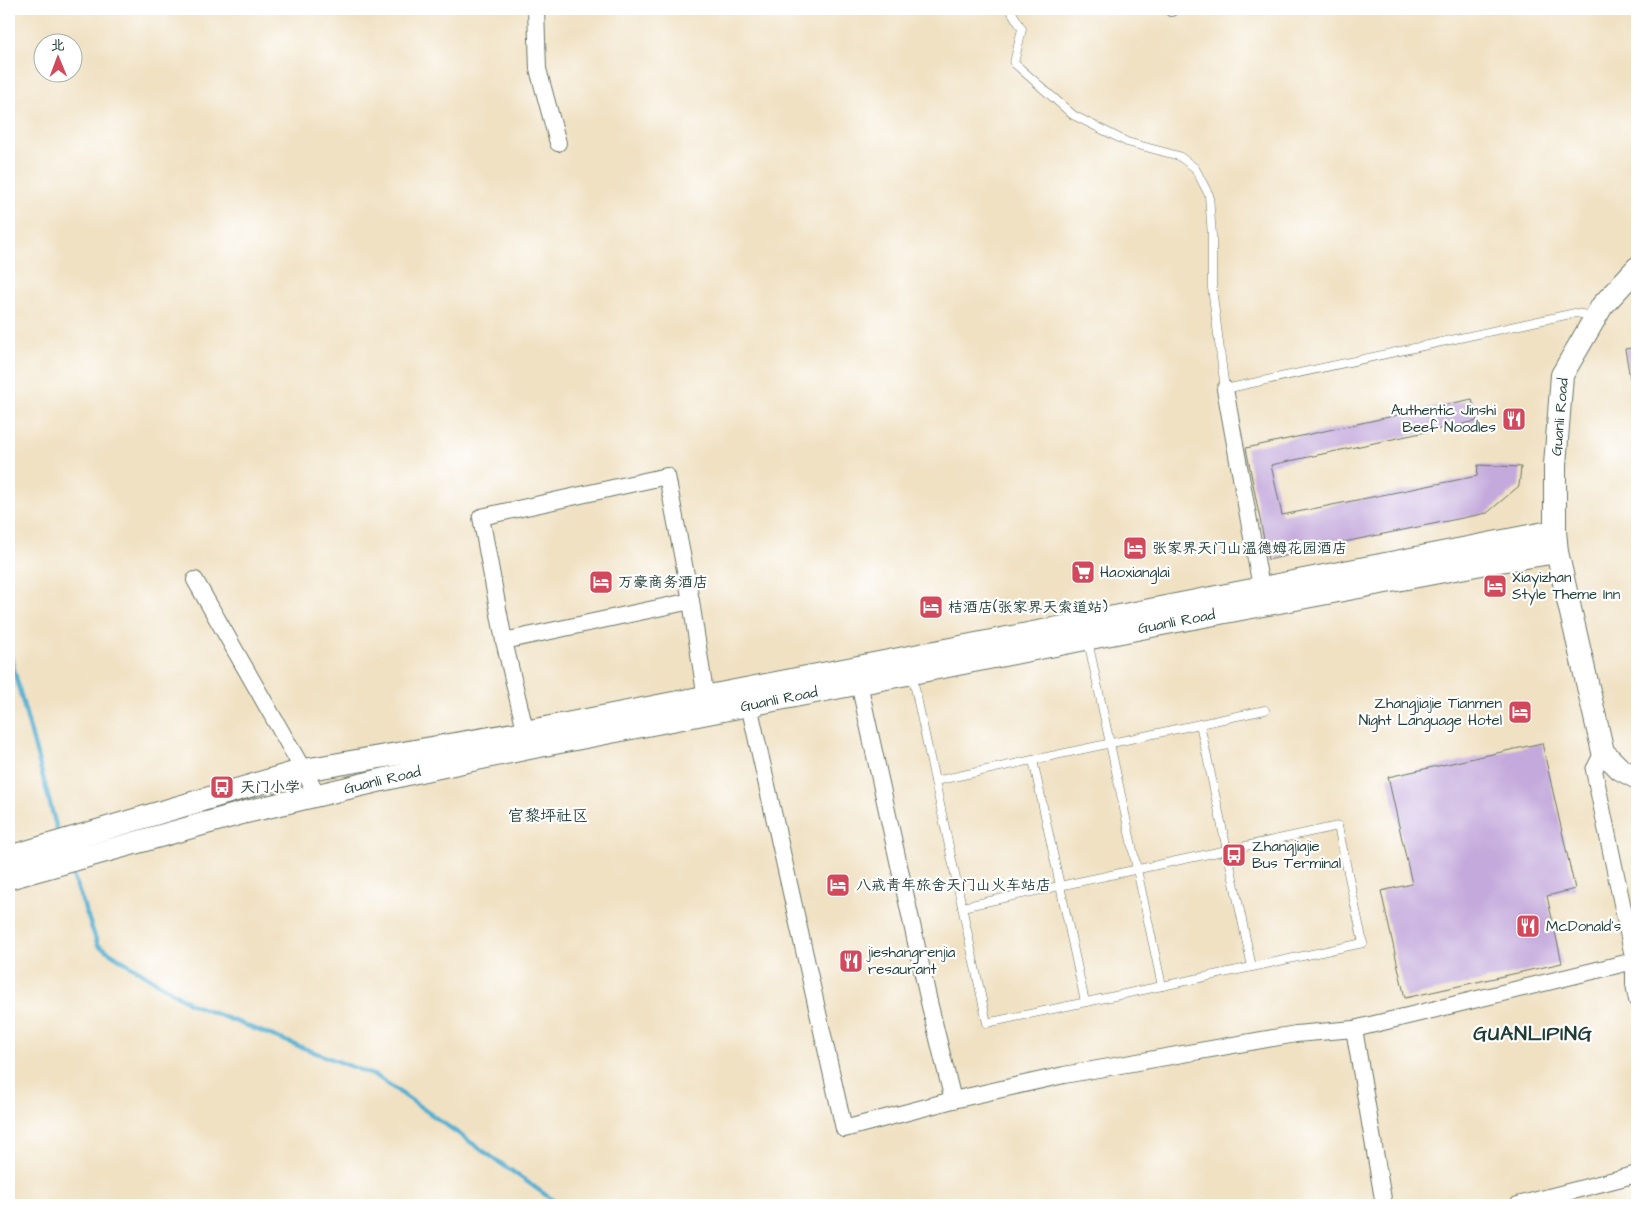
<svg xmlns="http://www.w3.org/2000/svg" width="1646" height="1214" viewBox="0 0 1646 1214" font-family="'Architects Daughter','LXGW WenKai TC',sans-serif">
<rect width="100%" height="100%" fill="#fff"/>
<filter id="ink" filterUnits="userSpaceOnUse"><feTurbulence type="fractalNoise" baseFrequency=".02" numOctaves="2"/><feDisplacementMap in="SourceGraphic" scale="10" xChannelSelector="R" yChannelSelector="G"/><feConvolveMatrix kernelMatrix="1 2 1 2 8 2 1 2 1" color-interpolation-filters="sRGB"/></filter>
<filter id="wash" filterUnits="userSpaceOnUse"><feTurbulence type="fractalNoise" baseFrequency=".0096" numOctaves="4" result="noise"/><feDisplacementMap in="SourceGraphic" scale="20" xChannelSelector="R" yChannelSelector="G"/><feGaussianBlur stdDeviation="1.12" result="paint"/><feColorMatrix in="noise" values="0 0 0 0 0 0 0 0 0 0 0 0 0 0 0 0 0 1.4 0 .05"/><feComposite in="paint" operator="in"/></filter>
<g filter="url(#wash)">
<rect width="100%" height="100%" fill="#f0e1c3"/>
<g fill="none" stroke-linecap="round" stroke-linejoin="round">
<g stroke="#53afd1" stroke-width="4.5">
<polyline points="9,651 59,837"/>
<polyline points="70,867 98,945 191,1004 378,1077 560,1205"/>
</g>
</g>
<g id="blocks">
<g fill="#c4aadc">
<polygon points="1637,347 1637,383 1631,384 1625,349"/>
<polygon points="1472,399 1477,421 1271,465 1282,515 1477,476 1478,465 1521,467 1519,486 1487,513 1290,553 1290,555 1268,560 1246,448"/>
<polygon points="1542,743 1575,889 1547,896 1562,963 1405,998 1381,891 1412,884 1388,777"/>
</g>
</g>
</g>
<g filter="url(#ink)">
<use href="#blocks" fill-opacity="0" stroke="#687666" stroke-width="1"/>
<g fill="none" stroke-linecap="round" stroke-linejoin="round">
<g stroke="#687666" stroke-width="9">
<g id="service">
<polyline points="1010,9 1022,29 1014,63 1073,115 1127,142 1179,156 1195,168 1209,195 1212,236 1212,288 1225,389 1575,313 1594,316"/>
<polyline points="912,674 987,1023 1162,986 1088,641"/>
<polyline points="1033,760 1085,1002"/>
<polyline points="935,781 1265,710"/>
<polyline points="962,907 1227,850 1200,724"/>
<polyline points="1162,986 1252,967 1227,850 1338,826 1363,943 1252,967"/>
</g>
</g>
<g stroke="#687666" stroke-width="14">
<polyline id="pedestrian" points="1171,9 1171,10"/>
</g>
<g stroke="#687666" stroke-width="18">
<g id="minor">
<polyline points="536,9 538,69 558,143"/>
<polyline points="1225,389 1263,598"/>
<polyline points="195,580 318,796"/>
<polyline points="504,641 691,601"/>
<polyline points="857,674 929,1002 953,1100"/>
<polyline points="749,705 844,1129 953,1100 1064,1075 1296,1034 1354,1029 1634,961 1594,770 1603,752"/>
<polyline points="528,742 504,641 481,517 667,476 691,601 707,706"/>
<polyline points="1634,961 1634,984 1637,1000"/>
<polyline points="1354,1029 1384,1205"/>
<polyline points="1518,1205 1637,1174"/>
</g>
</g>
<g stroke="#687666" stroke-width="24">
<g id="secondary">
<polyline points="1637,268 1602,306 1562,375 1555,465 1555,531 1557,552 1603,752 1620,769 1637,778"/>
<polyline points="9,857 304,770 525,732 1555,531"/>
<path id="s1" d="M9,878L246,812L420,771L529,748L1172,622L1487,563L1557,552"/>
</g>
</g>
<use href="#service" stroke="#fff" stroke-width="8"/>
<use href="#pedestrian" stroke="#fff" stroke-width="12"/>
<use href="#minor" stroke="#fff" stroke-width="16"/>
<use href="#secondary" stroke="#fff" stroke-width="22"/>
</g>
</g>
<defs>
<g id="restaurant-square" transform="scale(1.25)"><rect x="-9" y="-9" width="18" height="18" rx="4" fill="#d1495b" stroke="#fff"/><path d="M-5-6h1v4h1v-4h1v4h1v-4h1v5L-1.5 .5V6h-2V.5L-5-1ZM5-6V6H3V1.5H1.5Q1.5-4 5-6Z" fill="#fff"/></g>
<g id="hotel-square" transform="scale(1.25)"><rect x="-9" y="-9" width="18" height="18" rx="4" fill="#d1495b" stroke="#fff"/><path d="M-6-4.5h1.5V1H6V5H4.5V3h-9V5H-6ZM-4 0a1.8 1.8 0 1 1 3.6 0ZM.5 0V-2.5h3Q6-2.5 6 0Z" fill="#fff"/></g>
<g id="supermarket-square" transform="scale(1.25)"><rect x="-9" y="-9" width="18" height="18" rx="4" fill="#d1495b" stroke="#fff"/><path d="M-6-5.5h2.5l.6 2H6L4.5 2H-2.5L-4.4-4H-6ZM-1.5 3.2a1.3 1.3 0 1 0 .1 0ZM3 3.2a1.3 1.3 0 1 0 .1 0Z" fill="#fff"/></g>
<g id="bus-square" transform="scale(1.25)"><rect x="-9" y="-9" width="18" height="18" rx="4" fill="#d1495b" stroke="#fff"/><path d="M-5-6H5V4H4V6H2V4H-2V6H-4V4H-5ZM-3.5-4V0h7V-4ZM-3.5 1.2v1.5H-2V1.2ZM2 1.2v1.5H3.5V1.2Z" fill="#fff"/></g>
</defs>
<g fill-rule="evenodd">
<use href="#restaurant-square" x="1514" y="419"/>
<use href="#hotel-square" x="1135" y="548"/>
<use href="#supermarket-square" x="1083" y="572"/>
<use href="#hotel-square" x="601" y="582"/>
<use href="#hotel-square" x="1495" y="586"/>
<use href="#hotel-square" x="931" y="607"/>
<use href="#hotel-square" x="1520" y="712"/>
<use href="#bus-square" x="222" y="787"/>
<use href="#bus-square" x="1234" y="855"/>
<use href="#hotel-square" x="838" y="885"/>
<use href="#restaurant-square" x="1528" y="926"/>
<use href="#restaurant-square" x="851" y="961"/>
</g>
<g text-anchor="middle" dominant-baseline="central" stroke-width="4.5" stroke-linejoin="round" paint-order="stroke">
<g font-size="15" fill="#1f3d34" stroke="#fff" text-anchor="start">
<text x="1496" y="410" text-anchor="end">Authentic Jinshi<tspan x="1496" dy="17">Beef Noodles</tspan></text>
<text x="1152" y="548">张家界天门山温德姆花园酒店</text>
<text x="1100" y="572">Haoxianglai</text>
<text x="1512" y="577">Xiayizhan<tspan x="1512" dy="17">Style Theme Inn</tspan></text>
<text x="618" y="582">万豪商务酒店</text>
<text x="948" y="607">桔酒店(张家界天索道站)</text>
<text x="1502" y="703" text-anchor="end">Zhangjiajie Tianmen<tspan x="1502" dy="17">Night Language Hotel</tspan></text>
<text x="240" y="787">天门小学</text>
<text x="1252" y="846">Zhangjiajie<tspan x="1252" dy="17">Bus Terminal</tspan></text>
<text x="856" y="885">八戒青年旅舍天门山火车站店</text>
<text x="1546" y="926">McDonald's</text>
<text x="868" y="952">jieshangrenjia<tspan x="868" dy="17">resaurant</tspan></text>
</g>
<g font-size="15" fill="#1f3d34" stroke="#fff">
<text transform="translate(1560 417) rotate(-85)">Guanli Road</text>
<text stroke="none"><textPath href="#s1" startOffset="1196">Guanli Road</textPath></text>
<text stroke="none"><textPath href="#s1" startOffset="791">Guanli Road</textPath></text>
<text stroke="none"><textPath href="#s1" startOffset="386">Guanli Road</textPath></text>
</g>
<g font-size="16" fill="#1f3d34" stroke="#fff">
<text x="548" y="816">官黎坪社区</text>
</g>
<g font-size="20" font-weight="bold" letter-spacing="1" fill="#1f3d34" stroke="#fff">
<text x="1533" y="1034">GUANLIPING</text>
</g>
</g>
<rect width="1646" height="1214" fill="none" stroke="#fff" stroke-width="30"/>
<g transform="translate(58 58) rotate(359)"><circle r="24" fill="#ffffff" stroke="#a5b1ae"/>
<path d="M0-4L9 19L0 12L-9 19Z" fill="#d1495b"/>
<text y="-8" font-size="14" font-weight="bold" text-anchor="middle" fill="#1f3d34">北</text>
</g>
</svg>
